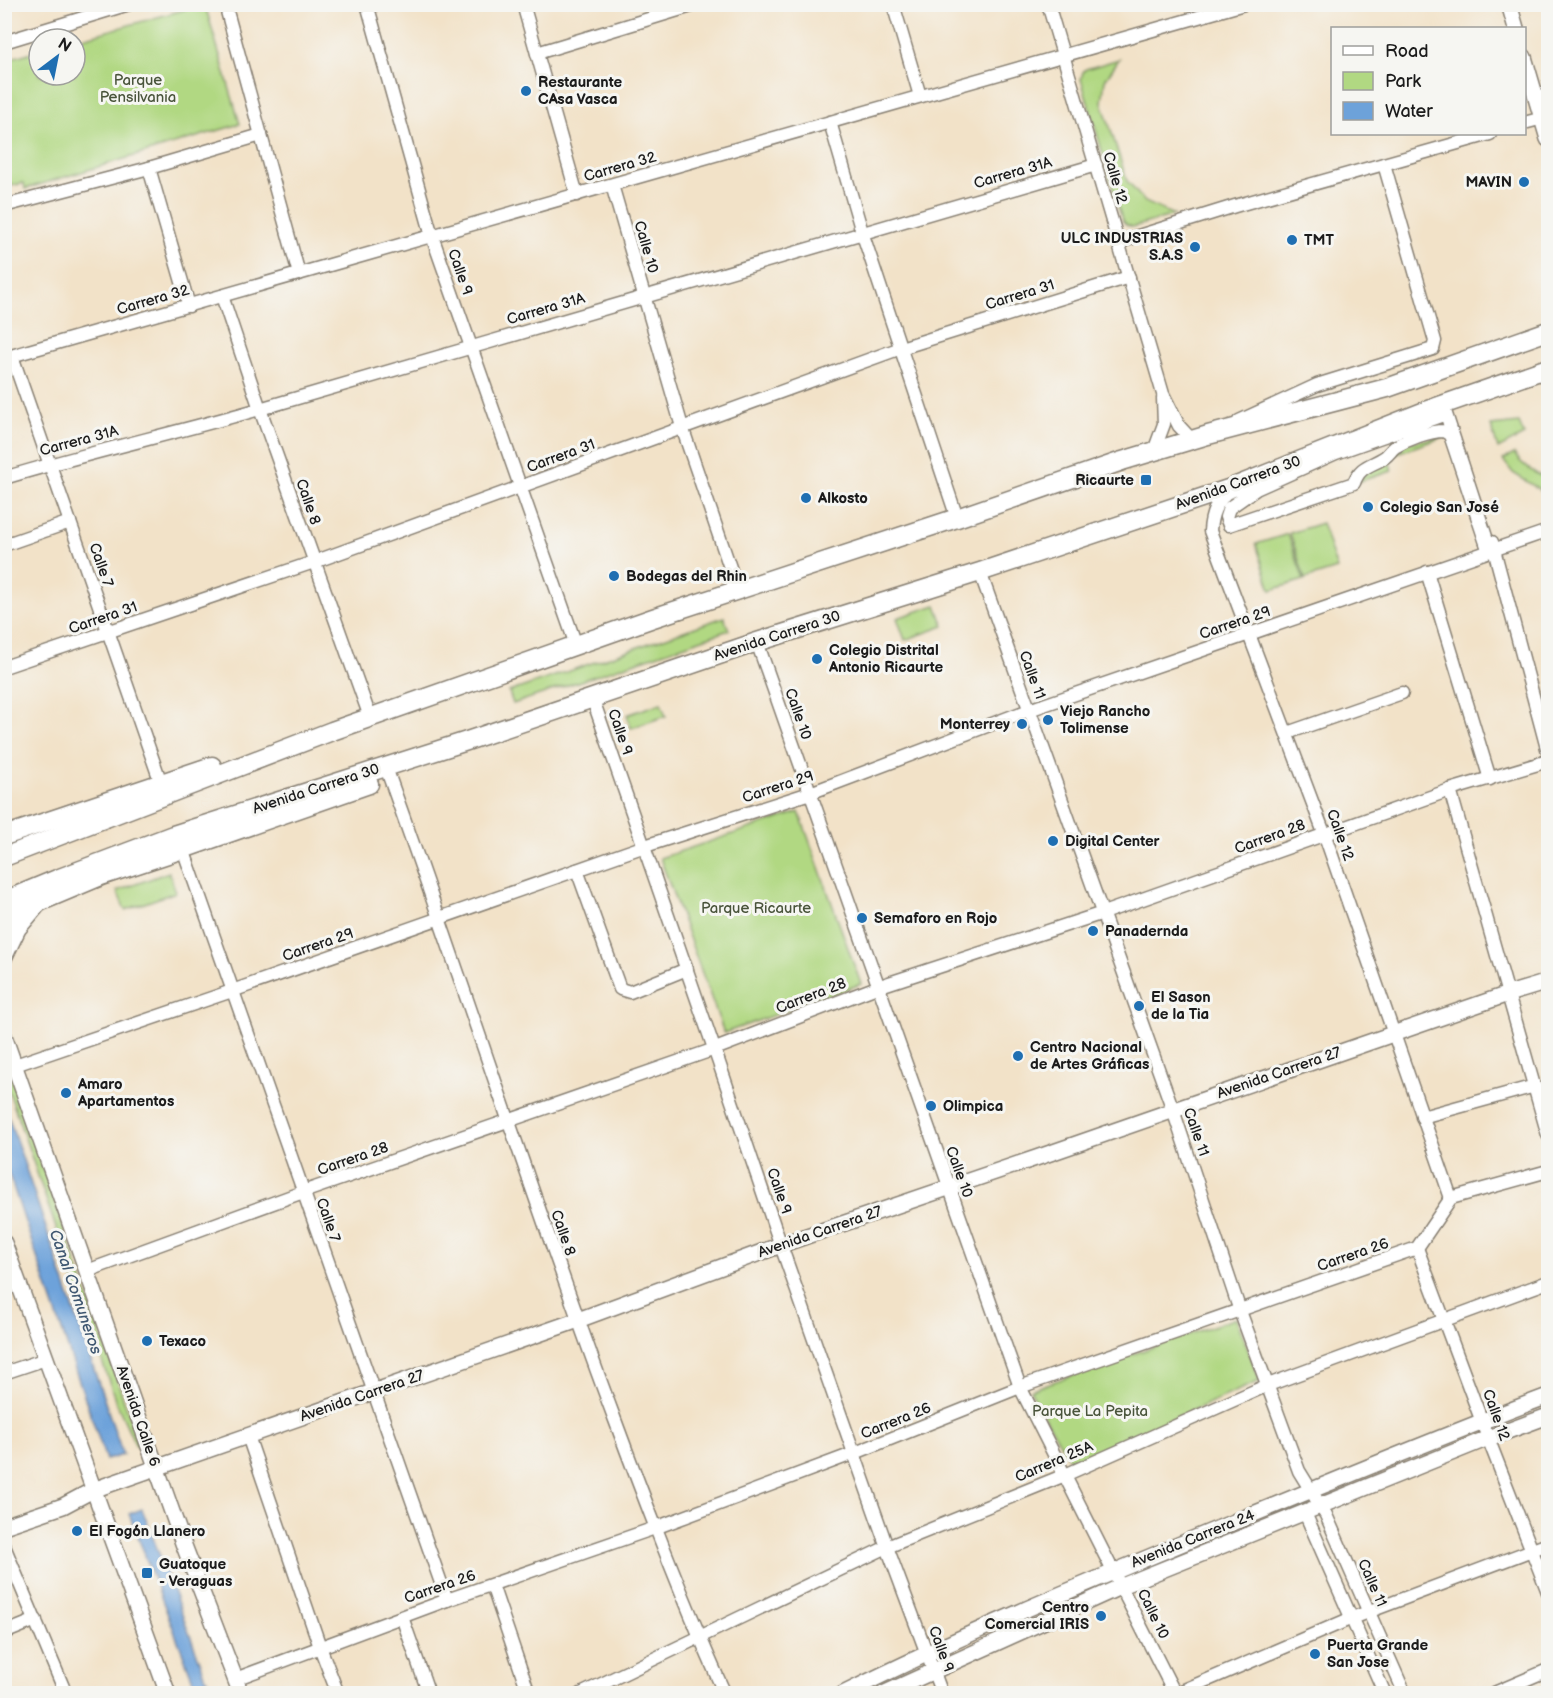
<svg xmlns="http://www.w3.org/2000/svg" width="1553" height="1698" viewBox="0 0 1553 1698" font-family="'Balsamiq Sans',sans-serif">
<rect width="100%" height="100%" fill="#f6f6f2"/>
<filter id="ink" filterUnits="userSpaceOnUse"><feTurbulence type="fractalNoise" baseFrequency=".0167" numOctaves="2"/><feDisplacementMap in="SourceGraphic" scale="12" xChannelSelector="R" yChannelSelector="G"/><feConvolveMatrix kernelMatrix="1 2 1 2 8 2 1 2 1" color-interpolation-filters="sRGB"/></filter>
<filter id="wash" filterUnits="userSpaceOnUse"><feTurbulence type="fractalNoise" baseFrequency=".008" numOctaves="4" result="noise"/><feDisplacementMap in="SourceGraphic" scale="24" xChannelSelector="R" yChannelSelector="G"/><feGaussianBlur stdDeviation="1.35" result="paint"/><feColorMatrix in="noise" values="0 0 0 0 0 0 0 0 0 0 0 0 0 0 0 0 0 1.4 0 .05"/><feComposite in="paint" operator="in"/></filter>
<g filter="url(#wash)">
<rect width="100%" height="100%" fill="#f2e2c8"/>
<g fill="#b1d882" stroke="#667a4f" stroke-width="1.5">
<polygon points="201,5 205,5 240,124 25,189 24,183 10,186 4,166 5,60 39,50 39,75 75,75 75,40"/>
<polygon points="1119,59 1105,80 1102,102 1127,181 1145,202 1174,215 1133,227 1127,225 1122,220 1081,79 1083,72 1086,69"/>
<polygon points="1519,423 1524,435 1498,449 1491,426"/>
<polygon points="1450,435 1388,456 1392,471 1354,483 1401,444"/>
<path d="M1514,454C1523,466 1534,474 1548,479V495L1513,473L1503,460Z"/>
<polygon points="1322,523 1337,569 1305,579 1290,533"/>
<polygon points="1288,534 1304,580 1271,590 1256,544"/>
<polygon points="936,605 944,626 905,640 897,618"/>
<polygon points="724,617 729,630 513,704 509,692"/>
<polygon points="661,703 666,716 631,728 627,715"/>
<polygon points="799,812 861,984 724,1033 660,858"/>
<polygon points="169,872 176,892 125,910 117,891"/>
<polygon points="4,1057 140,1446 136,1446 116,1402 5,1080"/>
<polygon points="1236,1318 1260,1381 1071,1463 1030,1390"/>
</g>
<g fill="#6da2da" stroke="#445f7b" stroke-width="1.5">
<polygon points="5,1107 123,1455 106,1460 5,1163"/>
<polygon points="142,1509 212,1693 198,1693 129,1514"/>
</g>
</g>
<g filter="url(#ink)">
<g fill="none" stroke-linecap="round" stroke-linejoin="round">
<g stroke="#877f72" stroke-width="15">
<g id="minor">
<polyline points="225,4 299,274"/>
<polyline points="367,4 432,236 576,645"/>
<polyline points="523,4 577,195"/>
<polyline points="893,4 920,96"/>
<polyline points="1048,4 1163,394 1179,426 1192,440"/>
<polyline points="4,42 129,4"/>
<polyline points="537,53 698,4"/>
<polyline points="830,122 862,232 957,518"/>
<polyline points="1524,123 1543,118"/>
<polyline points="149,168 189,306"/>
<polyline points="612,185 682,427 738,591"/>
<polyline points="4,206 149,168 261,135"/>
<polyline points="1119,242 1235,206 1490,134"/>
<polyline points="222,296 260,409 370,717"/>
<polyline points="12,356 161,783"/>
<polyline points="4,358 1244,4"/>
<path d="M1446,414L1489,546H1487L1450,435L1444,431C1429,431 1408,439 1395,447C1391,450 1389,454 1385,457C1372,466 1360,465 1354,483L1229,525L1226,517L1229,508L1256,489L1336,453Z"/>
<polyline points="1239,421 1317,385 1433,349 1435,341 1384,164"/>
<polyline points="1154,451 1164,424 1163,398"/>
<path d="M4,478C90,452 177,433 263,408C541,328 818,244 1096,165"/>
<path d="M1228,491C1216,503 1211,514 1210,531L1324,833L1451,1198"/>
<polyline points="1492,542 1548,752"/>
<polyline points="4,545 70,522"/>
<polyline points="980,572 1173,1110 1240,1311 1299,1471 1326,1515 1405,1694"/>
<polyline points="1427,572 1490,779"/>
<polyline points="757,642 1020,1387 1175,1694 1352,1618 1548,1544"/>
<polyline points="4,667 314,562 901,348 1129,277"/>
<polyline points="592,697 718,1060 779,1240 887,1547 942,1694"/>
<polyline points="1287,733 1402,693"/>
<path d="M389,776C466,990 535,1207 615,1420C649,1512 684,1604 725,1694"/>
<polyline points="1450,790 1548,1135"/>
<polyline points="183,849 447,1600"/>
<polyline points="577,870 620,989 630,992 687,969"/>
<polyline points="15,1065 232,991 645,846 810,793 1029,710 1548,531"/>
<polyline points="1422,1117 1535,1086"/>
<polyline points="1417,1248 1488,1438 1548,1592"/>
<polyline points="87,1271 303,1192 715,1049 877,987 1103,913 1450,790 1548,761"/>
<polyline points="4,1373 46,1359"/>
<polyline points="248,1436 320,1647 338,1694"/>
<polyline points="1305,1513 1385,1694"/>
<polyline points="4,1546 66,1694"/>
<polyline points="492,1585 529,1694"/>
<polyline points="402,1617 429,1694"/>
<polyline points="4,1633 36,1620"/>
<polyline points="235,1679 447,1600 655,1528 855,1453 1020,1387 1417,1248 1451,1198 1548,1171"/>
<polyline points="581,1694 887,1547 1065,1475 1268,1385 1548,1282"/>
<polyline points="1492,1694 1548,1670"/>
</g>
</g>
<g stroke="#877f72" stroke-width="18">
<g id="major">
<polyline points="1509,4 1516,28"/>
<polyline points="1524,57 1548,139"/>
<polyline points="4,958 18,929 38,905"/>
<polyline points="4,1036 183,1543 241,1694"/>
<polyline points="4,1243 168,1694"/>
<polyline points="4,1526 63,1506 93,1490 570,1323 789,1242 1036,1158 1508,994 1548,982"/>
<path d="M843,1694C969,1631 1099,1578 1229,1524C1335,1481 1441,1436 1548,1396"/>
<polyline points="883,1694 1122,1586 1481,1441 1548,1416"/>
</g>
</g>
<g stroke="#877f72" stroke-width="21">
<g id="highway">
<polyline points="4,836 212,766"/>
<polyline points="4,857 332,731 653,618 957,518 1122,461 1208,435 1387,388 1548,331"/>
<polyline points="4,901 57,879 173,835 467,741 757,642 980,572 1231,488 1425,411 1548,368"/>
<polyline points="4,922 25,908 101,876 183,849 369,784"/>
</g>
</g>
<use href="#minor" stroke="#fff" stroke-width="12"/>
<use href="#major" stroke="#fff" stroke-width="15"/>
<use href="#highway" stroke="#fff" stroke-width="18"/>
</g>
</g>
<g fill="#1f6fb2" stroke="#f6f6f2" stroke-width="2">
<circle cx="526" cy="91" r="6"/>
<circle cx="1524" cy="182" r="6"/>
<circle cx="1292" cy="240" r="6"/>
<circle cx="1195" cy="247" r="6"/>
<rect x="1140" y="474" width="12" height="12" rx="3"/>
<circle cx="806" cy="498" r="6"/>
<circle cx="1368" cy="507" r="6"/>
<circle cx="614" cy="576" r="6"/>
<circle cx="817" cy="659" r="6"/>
<circle cx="1048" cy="720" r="6"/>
<circle cx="1022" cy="724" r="6"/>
<circle cx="1053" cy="841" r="6"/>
<circle cx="862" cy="918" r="6"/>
<circle cx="1093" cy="931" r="6"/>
<circle cx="1139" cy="1006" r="6"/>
<circle cx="1018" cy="1056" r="6"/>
<circle cx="66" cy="1093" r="6"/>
<circle cx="931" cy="1106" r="6"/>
<circle cx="147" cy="1341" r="6"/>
<circle cx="77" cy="1531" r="6"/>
<rect x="141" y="1567" width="12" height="12" rx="3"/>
<circle cx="1101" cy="1616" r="6"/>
<circle cx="1315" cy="1654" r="6"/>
</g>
<g text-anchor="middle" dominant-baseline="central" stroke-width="6" stroke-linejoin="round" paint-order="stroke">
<g font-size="15" fill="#49543b" stroke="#f6f6f2">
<text x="138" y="80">Parque<tspan x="138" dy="17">Pensilvania</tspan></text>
<text x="756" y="908">Parque Ricaurte</text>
<text x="1090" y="1411">Parque La Pepita</text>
</g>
<g font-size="15" font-weight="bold" fill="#1c1c1c" stroke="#f6f6f2" text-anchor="start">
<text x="538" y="82">Restaurante<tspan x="538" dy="17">CAsa Vasca</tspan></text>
<text x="1512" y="182" text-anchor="end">MAVIN</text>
<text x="1183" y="238" text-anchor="end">ULC INDUSTRIAS<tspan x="1183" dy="17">S.A.S</tspan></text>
<text x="1304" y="240">TMT</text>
<text x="1134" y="480" text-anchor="end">Ricaurte</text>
<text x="818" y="498">Alkosto</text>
<text x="1380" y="507">Colegio San José</text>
<text x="626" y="576">Bodegas del Rhin</text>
<text x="829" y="650">Colegio Distrital<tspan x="829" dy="17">Antonio Ricaurte</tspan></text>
<text x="1060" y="711">Viejo Rancho<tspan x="1060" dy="17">Tolimense</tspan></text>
<text x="1010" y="724" text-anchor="end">Monterrey</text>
<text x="1065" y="841">Digital Center</text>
<text x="874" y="918">Semaforo en Rojo</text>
<text x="1105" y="931">Panadernda</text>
<text x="1151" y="997">El Sason<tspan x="1151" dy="17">de la Tia</tspan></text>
<text x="1030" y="1047">Centro Nacional<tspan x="1030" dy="17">de Artes Gráficas</tspan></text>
<text x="78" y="1084">Amaro<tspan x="78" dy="17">Apartamentos</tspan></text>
<text x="943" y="1106">Olimpica</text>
<text x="159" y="1341">Texaco</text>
<text x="89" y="1531">El Fogón Llanero</text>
<text x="159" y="1564">Guatoque<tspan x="159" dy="17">- Veraguas</tspan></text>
<text x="1089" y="1607" text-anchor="end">Centro<tspan x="1089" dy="17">Comercial IRIS</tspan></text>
<text x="1327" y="1645">Puerta Grande<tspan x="1327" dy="17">San Jose</tspan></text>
</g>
<g font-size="15" fill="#1c1c1c" stroke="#f6f6f2">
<text transform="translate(620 167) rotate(-16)">Carrera 32</text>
<text transform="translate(1013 173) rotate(-16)">Carrera 31A</text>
<text transform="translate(1115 178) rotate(74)">Calle 12</text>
<text transform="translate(646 247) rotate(74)">Calle 10</text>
<text transform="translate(460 272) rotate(71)">Calle 9</text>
<text transform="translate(1020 295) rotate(-17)">Carrera 31</text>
<text transform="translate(153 300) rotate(-16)">Carrera 32</text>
<text transform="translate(546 309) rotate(-16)">Carrera 31A</text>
<text transform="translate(79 441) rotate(-15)">Carrera 31A</text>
<text transform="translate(561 456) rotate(-20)">Carrera 31</text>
<text transform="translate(1238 483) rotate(-20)">Avenida Carrera 30</text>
<text transform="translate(308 502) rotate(71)">Calle 8</text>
<text transform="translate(101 565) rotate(71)">Calle 7</text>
<text transform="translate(103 618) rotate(-19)">Carrera 31</text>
<text transform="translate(1235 623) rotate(-19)">Carrera 29</text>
<text transform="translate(777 636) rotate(-18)">Avenida Carrera 30</text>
<text transform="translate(1032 675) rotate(70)">Calle 11</text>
<text transform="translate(798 714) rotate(71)">Calle 10</text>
<text transform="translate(620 732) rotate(71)">Calle 9</text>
<text transform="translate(778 787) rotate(-18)">Carrera 29</text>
<text transform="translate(316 789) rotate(-18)">Avenida Carrera 30</text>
<text transform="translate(1340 835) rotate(70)">Calle 12</text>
<text transform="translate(1270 837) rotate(-20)">Carrera 28</text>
<text transform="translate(318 945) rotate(-19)">Carrera 29</text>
<text transform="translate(811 996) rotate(-21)">Carrera 28</text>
<text transform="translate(1279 1073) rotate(-19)">Avenida Carrera 27</text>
<text transform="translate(1196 1132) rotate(71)">Calle 11</text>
<text transform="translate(353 1159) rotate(-19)">Carrera 28</text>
<text transform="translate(959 1172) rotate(70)">Calle 10</text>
<text transform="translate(779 1191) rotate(71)">Calle 9</text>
<text transform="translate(328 1220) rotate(71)">Calle 7</text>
<text transform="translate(820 1232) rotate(-19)">Avenida Carrera 27</text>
<text transform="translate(563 1233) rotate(71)">Calle 8</text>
<text transform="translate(1353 1255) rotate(-19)">Carrera 26</text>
<text transform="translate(362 1396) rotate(-19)">Avenida Carrera 27</text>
<text transform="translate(1496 1415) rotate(70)">Calle 12</text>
<text transform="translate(138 1416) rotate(71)">Avenida Calle 6</text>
<text transform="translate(896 1421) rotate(-22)">Carrera 26</text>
<text transform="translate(1054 1462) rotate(-23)">Carrera 25A</text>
<text transform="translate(1193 1539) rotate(-22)">Avenida Carrera 24</text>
<text transform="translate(1372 1583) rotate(66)">Calle 11</text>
<text transform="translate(440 1587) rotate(-19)">Carrera 26</text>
<text transform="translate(1153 1614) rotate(64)">Calle 10</text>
<text transform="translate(941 1649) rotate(70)">Calle 9</text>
</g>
<g font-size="16" font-style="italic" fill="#405871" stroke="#f6f6f2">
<text transform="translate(75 1292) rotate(71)">Canal Comuneros</text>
</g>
</g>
<rect width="1553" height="1698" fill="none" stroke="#f6f6f2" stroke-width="24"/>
<rect x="1331" y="27" width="195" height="108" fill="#f6f6f2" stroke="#9f9f9c" stroke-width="1.5"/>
<rect x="1343" y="46" width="30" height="9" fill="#ffffff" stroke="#9f9f9c" stroke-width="1.5"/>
<text x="1385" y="57" font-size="18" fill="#1c1c1c">Road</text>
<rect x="1343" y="72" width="30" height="18" fill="#b1d882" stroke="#9f9f9c" stroke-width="1.5"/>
<text x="1385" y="87" font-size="18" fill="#1c1c1c">Park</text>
<rect x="1343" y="102" width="30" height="18" fill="#6da2da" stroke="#9f9f9c" stroke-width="1.5"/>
<text x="1385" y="117" font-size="18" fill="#1c1c1c">Water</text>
<g transform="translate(57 57) rotate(32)"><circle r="28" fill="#f6f6f2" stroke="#9f9f9c" stroke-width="1.5"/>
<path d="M0-4.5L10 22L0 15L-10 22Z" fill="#1f6fb2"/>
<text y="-9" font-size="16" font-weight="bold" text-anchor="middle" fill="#1c1c1c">N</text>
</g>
</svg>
